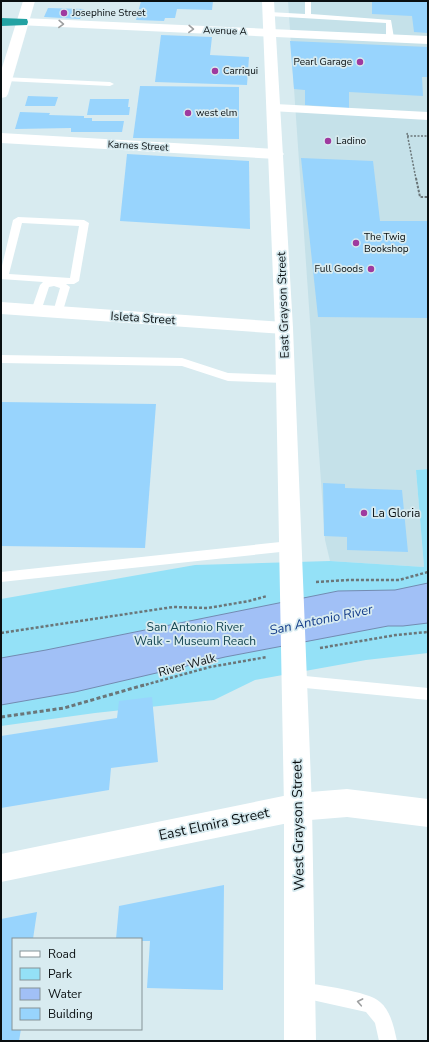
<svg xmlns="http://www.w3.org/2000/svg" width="429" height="1042" viewBox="0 0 429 1042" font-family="'Nunito Sans',sans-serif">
<rect width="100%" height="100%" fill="#d8ebf0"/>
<polygon fill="#c5e1e9" points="288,1 428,1 428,469 416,470 424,567 330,561 325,540"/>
<polygon fill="#94e1f7" points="428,469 428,653 366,660 255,680 214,700 95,713 1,726 1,599 195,565 330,561 424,567 416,470"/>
<polygon fill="#a1c0f6" stroke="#738bb1" points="428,583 428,623 403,626 388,626 225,657 75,692 1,705 1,658 46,650 338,591 395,590"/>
<g fill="#98d4fd">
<polygon points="141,1 213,1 212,10 177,9 175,18 165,18 164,21 136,20"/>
<polygon points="372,1 428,1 428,33 414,32 412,16 372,14"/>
<polygon points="48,8 84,9 80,19 44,17"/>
<polygon points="161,35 212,37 210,55 249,57 247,85 155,82"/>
<polygon points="290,41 428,47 428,77 422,77 423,96 349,92 349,108 305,105 305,90 294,89"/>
<polygon points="140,86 239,87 239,139 133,138"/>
<polygon points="28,96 58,97 55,106 25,106"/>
<polygon points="90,99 129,99 128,107 130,107 129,115 87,115"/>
<polygon points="20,112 50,113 49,115 84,116 84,118 92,118 92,121 124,121 122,132 71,132 71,128 15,129"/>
<polygon points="127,154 249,161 250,229 120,221"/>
<polygon points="301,158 373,161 380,221 428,221 428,318 318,317"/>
<polygon points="1,402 156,404 145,548 1,546"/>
<polygon points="323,483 345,484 345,488 402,490 408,552 347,550 347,537 324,536"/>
<polygon points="152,697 158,762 111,768 109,790 1,808 1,736 117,718 119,701"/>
<polygon points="224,885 223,990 147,988 150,941 141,941 141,939 116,939 119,906"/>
<polygon points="37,912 33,939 13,939 13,1029 21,1029 19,1041 1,1041 1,919"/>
</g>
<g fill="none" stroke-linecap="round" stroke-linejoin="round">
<g stroke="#6a7679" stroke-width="1.5" stroke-dasharray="2 1.5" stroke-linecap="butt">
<polyline points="407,133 416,179"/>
<polyline points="407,136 428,136"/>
</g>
<polyline stroke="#6a7679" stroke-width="2" stroke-dasharray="2.5 1.5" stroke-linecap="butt" points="416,178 420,197 428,197"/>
<g stroke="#6a7679" stroke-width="2.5" stroke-dasharray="3 2" stroke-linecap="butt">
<polyline points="316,582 348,580 399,580 428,572"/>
<polyline points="1,633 173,607 208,608 249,601 267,596"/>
<polyline points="320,648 396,635 428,632"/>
<polyline points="141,686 210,667 267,657"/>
</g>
<polyline stroke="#6a7679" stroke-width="3" stroke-dasharray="4 2.5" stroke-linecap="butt" points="1,717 64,708 144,685"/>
<g fill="#fff" fill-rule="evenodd">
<polygon points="305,1 311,1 311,14 391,20 394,38 390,40 386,38 386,23 269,16 266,14 269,12 305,14"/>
<polygon points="2,77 110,82 114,84 110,86 5,81 2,81"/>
<path d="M18,217L84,220L89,223L79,281L74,284H66L70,287L62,314H54L53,312L60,288L54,286L49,287L41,311L36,314L31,311L40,285L43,282L1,279V270L13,220ZM22,223L79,226L70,278L9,274Z"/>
<polygon points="1,355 182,358 228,373 285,375 289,376 290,379 289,382 285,383 228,381 182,366 1,363"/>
<polygon points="290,541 294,542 296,546 294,550 290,551 1,582 1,572"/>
<polygon points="295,675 428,688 428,700 295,687 290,685 288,681 290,677"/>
<path d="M300,982C317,985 369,991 380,1002C391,1011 394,1028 397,1041H379L375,1023L366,1012L294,996L292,990L294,984Z"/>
</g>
<polygon fill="#fff" fill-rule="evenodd" points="275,104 428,112 428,120 271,111 269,108 271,105"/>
<g fill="#fff" fill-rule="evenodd">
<polygon points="22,18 428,36 428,44 17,25 16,22 17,19"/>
<polygon points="1,133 276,149 281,151 284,154 281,157 276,159 1,143"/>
<polygon points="1,302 284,322 291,324 293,328 291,332 284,334 1,314"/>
<polygon points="347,789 428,799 428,827 347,817 298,821 1,882 1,854 298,793"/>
</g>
<g fill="#fff" fill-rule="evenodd">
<polygon points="23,1 35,1 8,94 6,97 1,98 1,71"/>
<polygon points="262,1 274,1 293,328 312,807 316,1041 284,1041 284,807 275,328"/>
</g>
<polygon fill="#22a2a3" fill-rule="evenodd" points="1,18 27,19 28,22 27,25 1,26"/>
</g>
<defs><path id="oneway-chevron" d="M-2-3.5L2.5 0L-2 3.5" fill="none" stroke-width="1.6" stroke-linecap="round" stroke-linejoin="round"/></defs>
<g stroke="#9d9fa0">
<use href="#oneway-chevron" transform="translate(61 24) rotate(2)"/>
<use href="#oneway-chevron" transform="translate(191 29) rotate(2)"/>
<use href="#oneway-chevron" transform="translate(360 1002) rotate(-169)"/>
</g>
<g fill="#9f3a9f" stroke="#d8ebf0" stroke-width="1.5">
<circle cx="64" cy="13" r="4"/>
<circle cx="360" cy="62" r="4"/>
<circle cx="215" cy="71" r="4"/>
<circle cx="188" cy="113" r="4"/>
<circle cx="328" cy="141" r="4"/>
<circle cx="356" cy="243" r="4"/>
<circle cx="371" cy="269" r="4"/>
<circle cx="364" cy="513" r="4"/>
</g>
<g text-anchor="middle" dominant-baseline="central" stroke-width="3.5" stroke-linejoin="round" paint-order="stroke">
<g font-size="10" fill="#090f11" stroke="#d8ebf0" text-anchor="start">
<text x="72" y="13">Josephine Street</text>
<text x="352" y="62" text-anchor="end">Pearl Garage</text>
<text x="223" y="71">Carriqui</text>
<text x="196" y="113">west elm</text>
<text x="336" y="141">Ladino</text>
<text x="364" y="237">The Twig<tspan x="364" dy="12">Bookshop</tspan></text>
<text x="363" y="269" text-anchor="end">Full Goods</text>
</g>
<g font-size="10" fill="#090f11" stroke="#d8ebf0">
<text transform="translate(225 31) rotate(2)">Avenue A</text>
<text transform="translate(138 146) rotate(3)">Karnes Street</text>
</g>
<g font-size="12" fill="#090f11" stroke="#d8ebf0">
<text transform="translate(283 305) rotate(-92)">East Grayson Street</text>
<text transform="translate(143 318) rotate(4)">Isleta Street</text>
<text transform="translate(187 665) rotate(-15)">River Walk</text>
</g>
<g font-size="12" fill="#090f11" stroke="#d8ebf0" text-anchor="start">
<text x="372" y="513">La Gloria</text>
</g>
<g font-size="12" fill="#154652" stroke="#d8ebf0">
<text x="195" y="627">San Antonio River<tspan x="195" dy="14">Walk - Museum Reach</tspan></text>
</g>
<g font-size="13" font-style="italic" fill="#143d8a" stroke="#d8ebf0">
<text transform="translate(321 620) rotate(-12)">San Antonio River</text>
</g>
<g font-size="14" fill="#090f11" stroke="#d8ebf0">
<text transform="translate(214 824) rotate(-12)">East Elmira Street</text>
<text transform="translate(298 825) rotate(-91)">West Grayson Street</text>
</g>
</g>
<rect width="429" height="1042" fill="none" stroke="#090f11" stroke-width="4"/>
<rect x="12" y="938" width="130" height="92" fill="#d8ebf0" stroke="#859397"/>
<rect x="20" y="951" width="20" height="6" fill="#ffffff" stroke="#859397"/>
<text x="48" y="958" font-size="12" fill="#090f11">Road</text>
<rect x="20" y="968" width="20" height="12" fill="#94e1f7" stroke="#859397"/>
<text x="48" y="978" font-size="12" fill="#090f11">Park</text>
<rect x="20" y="988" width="20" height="12" fill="#a1c0f6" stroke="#859397"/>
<text x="48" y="998" font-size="12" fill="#090f11">Water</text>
<rect x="20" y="1008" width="20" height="12" fill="#98d4fd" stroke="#859397"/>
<text x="48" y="1018" font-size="12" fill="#090f11">Building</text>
</svg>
